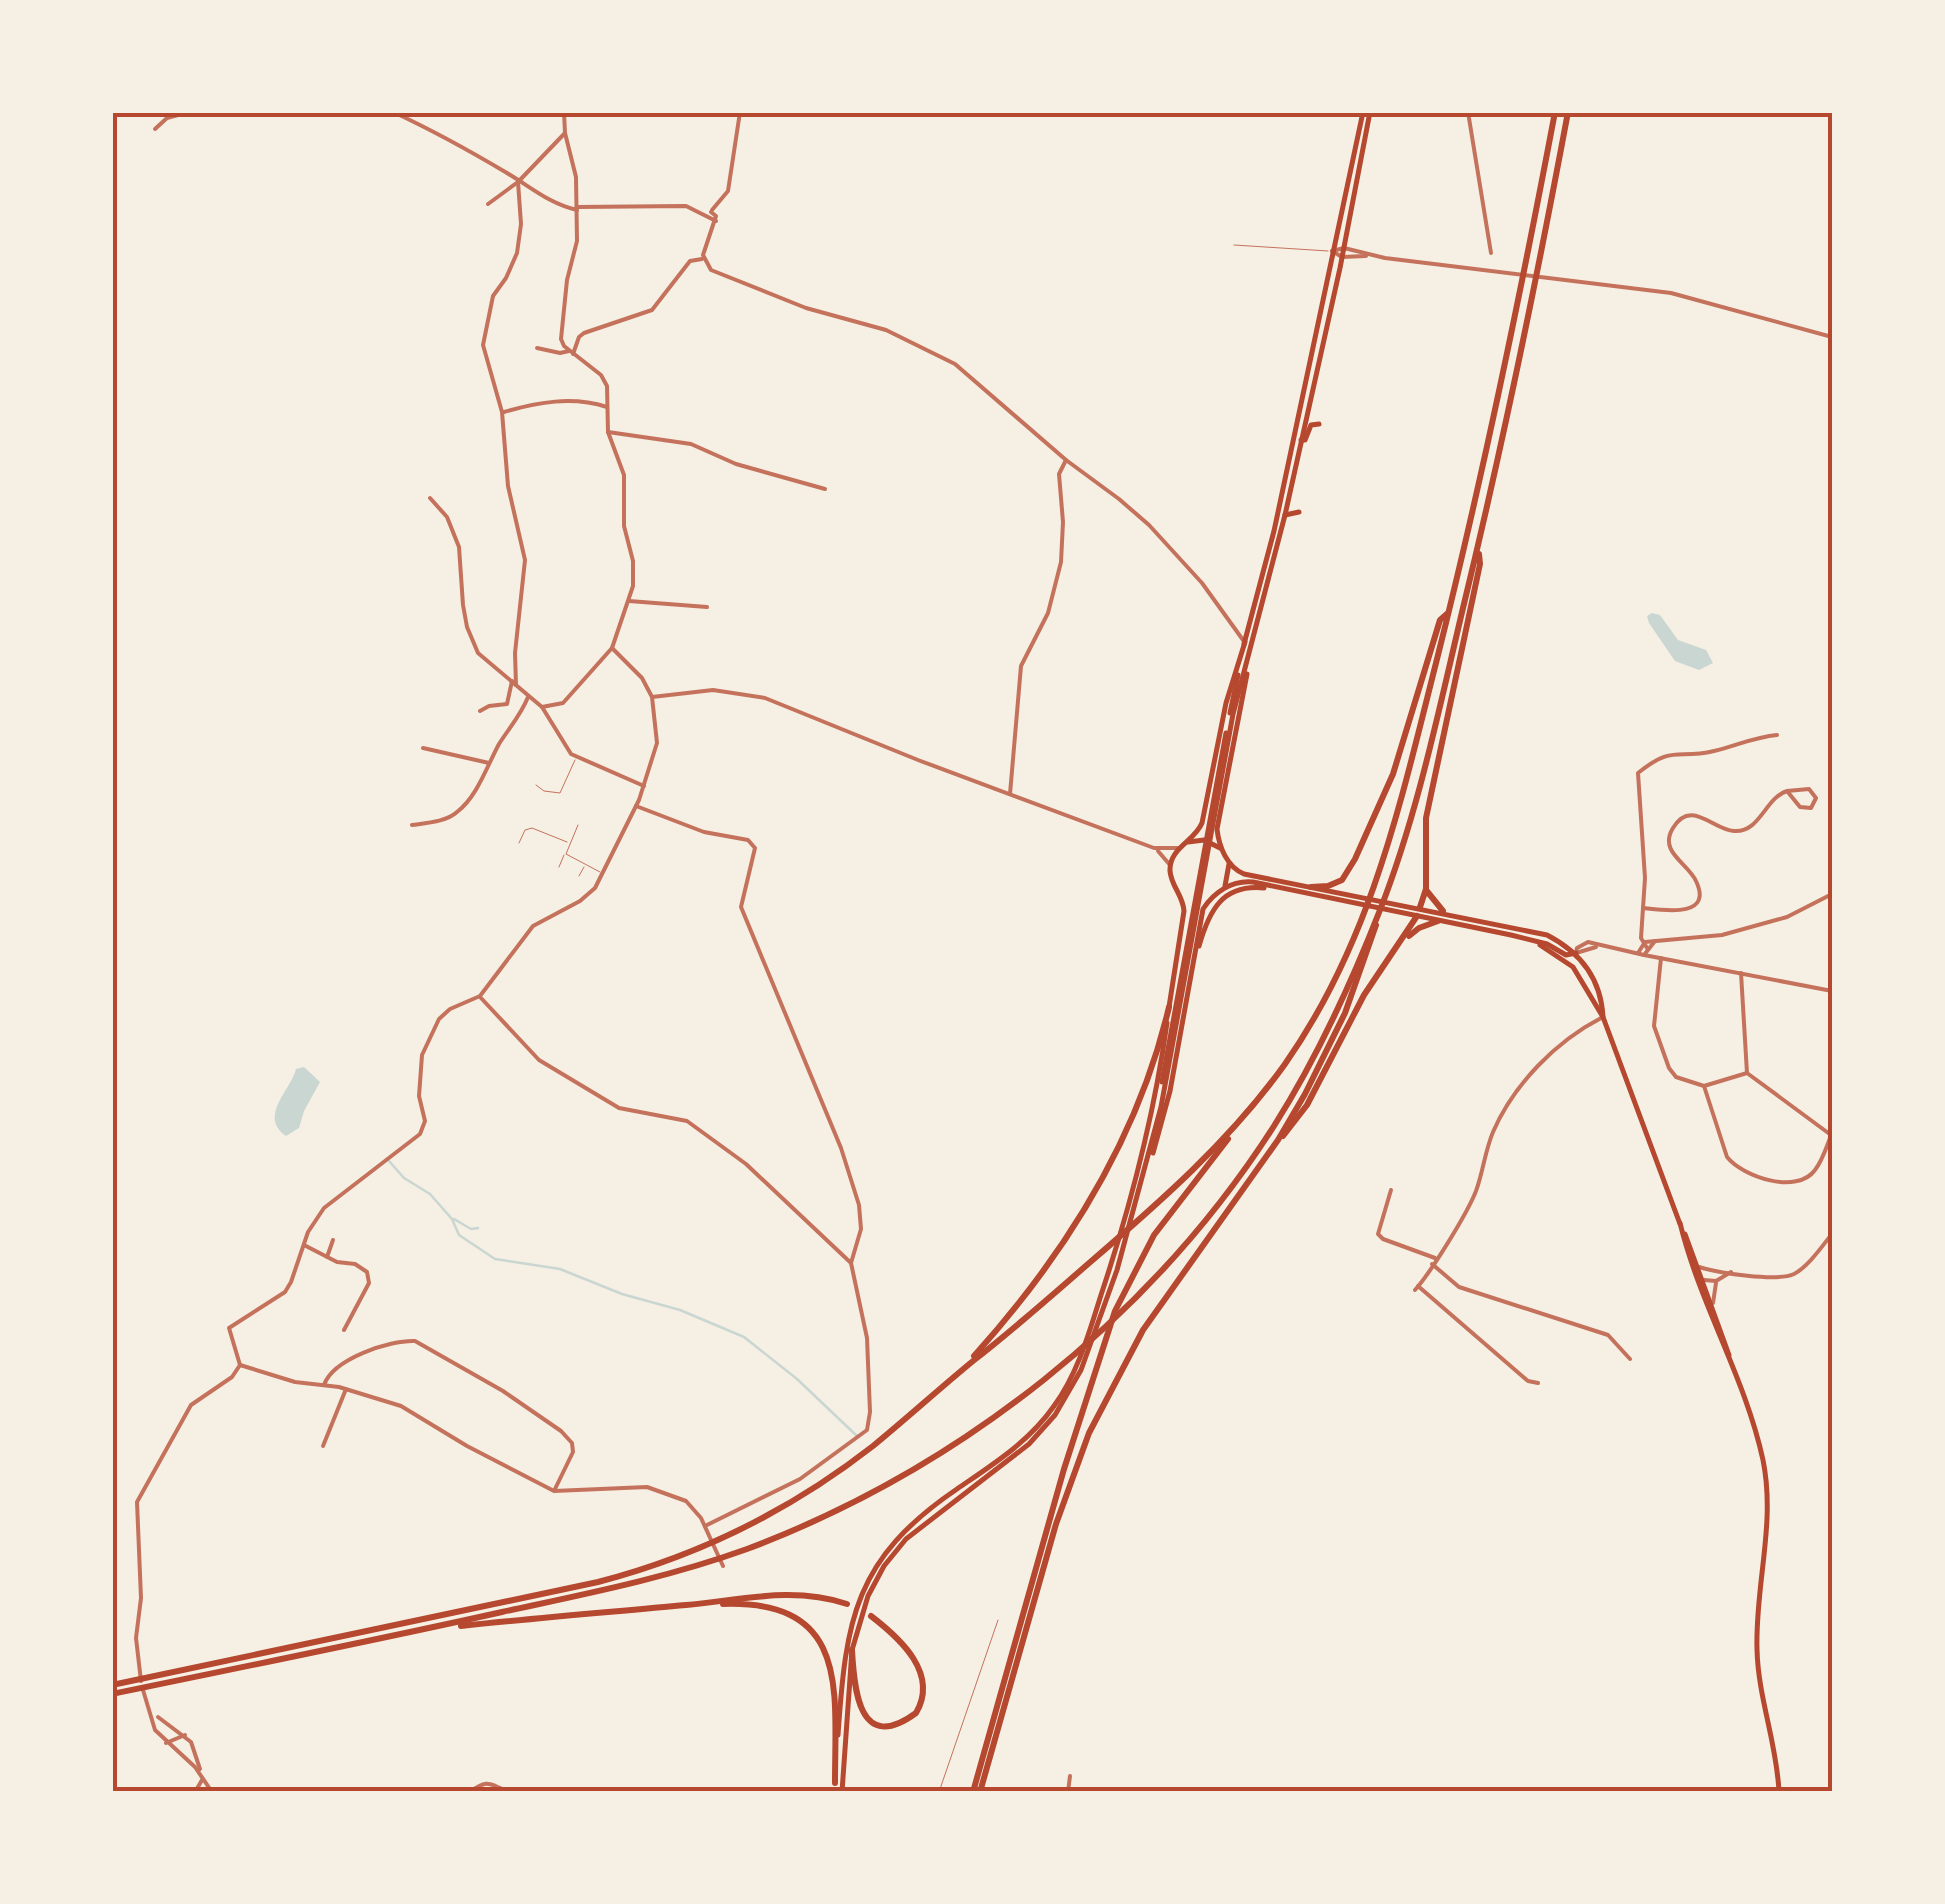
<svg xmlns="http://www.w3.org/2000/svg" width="1945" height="1904" viewBox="0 0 1945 1904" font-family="'Fira Sans',sans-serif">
<rect width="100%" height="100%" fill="#f6efe4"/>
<g fill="#c9d6d2">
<polygon points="1652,613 1660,615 1678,640 1706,650 1713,663 1699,670 1675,661 1649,623 1647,616"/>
<path d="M304,1067L320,1082L304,1111L299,1128L286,1136C258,1116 291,1090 296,1069Z"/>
</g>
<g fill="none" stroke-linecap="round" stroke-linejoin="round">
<g stroke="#c9d6d2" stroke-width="2.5">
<polyline points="389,1161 404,1178 430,1194 452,1219 459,1235 495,1259 560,1269 622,1294 680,1310 744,1337 797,1379 857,1436"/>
<polyline points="454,1219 471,1229 478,1228"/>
</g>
<g stroke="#c5725c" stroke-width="1">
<polyline points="1234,245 1328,251"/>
<polyline points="536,785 544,791 560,793 575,760"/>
<polyline points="578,825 566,854 600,872"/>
<polyline points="519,843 525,830 532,828 567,842"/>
<polyline points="559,867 564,855"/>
<polyline points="579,876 584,867"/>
<polyline points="939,1792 998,1620"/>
</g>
<g stroke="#c5725c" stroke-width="4">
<path d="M393,112C432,130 470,151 507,173C531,187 548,203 577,210"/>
<polyline points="1468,112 1491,253"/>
<polyline points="155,129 167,118 189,112"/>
<polyline points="488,204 518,182"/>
<polyline points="577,207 686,206 716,221"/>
<polyline points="712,210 728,191 740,112"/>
<polyline points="711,212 716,216 703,255 711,270 806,308 886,330 955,364 1066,460 1119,499 1149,525 1202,583 1243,640"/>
<polyline points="537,348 560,353 569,351"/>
<polyline points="573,354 579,337 584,333 652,310 690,261 702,259"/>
<path d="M504,412C538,402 572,396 607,407"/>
<polyline points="608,432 691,444 736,464 825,489"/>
<polyline points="430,498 447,517 459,547 463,605 467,627 478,653 542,707 571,754 644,786"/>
<polyline points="629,601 707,607"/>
<polyline points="516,685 515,653 525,560 508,486 502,412 483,345 493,296 506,278 517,253 521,224 518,182 565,133"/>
<polyline points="652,697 713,690 765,698 918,760 1154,848 1178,848"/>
<polyline points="542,707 563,703 612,648 633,586 633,561 624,526 624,475 608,432 607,386 601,375 564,346 561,339 567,280 577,241 576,177 565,133 564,112"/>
<polyline points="480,711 489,706 507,704 512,681"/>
<polyline points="423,748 489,763"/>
<polyline points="1010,794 1021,666 1048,613 1061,562 1063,522 1059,474 1066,460"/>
<polyline points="636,806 704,832 748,840 755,848 741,907 841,1148 859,1205 861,1229 851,1263 867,1338 870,1412 867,1430 800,1479 705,1526"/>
<path d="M412,825C426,823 446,822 457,812C477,797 487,766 499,744C509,728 521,715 528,697"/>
<polyline points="1158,851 1170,865"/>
<path d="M1643,908C1662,910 1714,919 1696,881C1688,863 1658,852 1673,828C1691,798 1713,830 1734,831C1760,833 1765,798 1787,791L1800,807L1811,808L1816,798L1809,789L1787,791"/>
<path d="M1647,948L1641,938L1645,878L1638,773C1674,744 1677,760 1714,751C1736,746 1754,737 1777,735"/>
<polyline points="1644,955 1832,991"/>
<path d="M1661,958L1654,1026L1669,1068L1676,1077L1704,1086L1727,1157C1743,1177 1797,1195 1815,1170C1823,1160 1827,1145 1832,1133"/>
<polyline points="1741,973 1747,1073 1831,1135"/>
<polyline points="481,998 539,1060 619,1108 687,1121 746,1164 851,1263"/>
<polyline points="1704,1086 1747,1073"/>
<polyline points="1391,1190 1378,1234 1383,1239 1435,1258"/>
<polyline points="304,1245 337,1262 355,1264 367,1272 369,1283 344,1330"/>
<polyline points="327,1257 333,1240"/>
<polyline points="1432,1264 1459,1287 1608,1335 1630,1359"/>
<polyline points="1418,1286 1528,1381 1538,1383"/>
<path d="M1415,1290C1431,1272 1467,1214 1476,1191C1483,1172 1485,1151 1493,1132C1514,1084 1556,1041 1603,1017"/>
<polyline points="240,1365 229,1328 285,1292 291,1282 308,1232 324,1208 420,1134 425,1121 419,1096 422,1055 439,1019 450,1009 480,996 533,926 580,901 595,888 639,800 657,743 652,697 642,678 612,648"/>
<polyline points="240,1365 295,1382 339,1387 401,1406 467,1446 554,1491 647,1487 686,1501 701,1518 723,1566"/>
<path d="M324,1385C333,1359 389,1340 415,1341L503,1391L561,1431L572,1443L573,1452L555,1489"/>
<polyline points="323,1446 346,1389"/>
<polyline points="141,1681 136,1638 141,1598 137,1502 191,1405 232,1377 240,1365"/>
<polyline points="143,1690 155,1730 195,1767 212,1792"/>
<polyline points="158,1717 191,1742 200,1769"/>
<polyline points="166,1743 185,1735"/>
<polyline points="195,1792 202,1780"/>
<path d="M470,1792C490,1777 490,1786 511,1792"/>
<polyline points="1068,1792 1070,1776"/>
</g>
<g stroke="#c5725c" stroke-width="4">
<polyline points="1332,251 1344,248 1385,258 1671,293 1832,337"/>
<polyline points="1332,251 1342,257 1366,256"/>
<polyline points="1576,953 1577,948 1588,942 1644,955 1655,941"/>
<polyline points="1576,953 1596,947"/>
<polyline points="1638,953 1645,942 1722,935 1787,917 1832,894"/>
<path d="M1699,1267C1718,1273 1777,1282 1794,1274C1809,1266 1822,1246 1832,1234"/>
<polyline points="1704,1280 1716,1281 1731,1272"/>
<polyline points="1713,1303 1716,1283"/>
</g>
<g stroke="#b5482f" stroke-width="5">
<polyline points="1301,440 1305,440 1311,425 1319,424"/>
<polyline points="1285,515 1299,512"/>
<polyline points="1244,644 1274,531 1363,112"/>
<path d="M1247,674L1217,829C1219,847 1227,867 1244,874L1547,935C1580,952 1601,979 1603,1017"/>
<polyline points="1230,713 1238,675"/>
<polyline points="1188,842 1204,840 1220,848"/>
<polyline points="1225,886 1229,864"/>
<polyline points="1540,945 1573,967 1603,1017 1680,1224"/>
<path d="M1199,946C1209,911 1222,884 1264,888"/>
<path d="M1169,1007L1184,911C1183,895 1171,886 1170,871C1169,848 1194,842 1202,823L1226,703L1245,642"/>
<polyline points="1162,1082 1226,733"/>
<path d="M1153,1153L1170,1091L1203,909C1214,892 1232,880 1253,882L1511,935L1547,944L1566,955L1576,953"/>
<path d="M1680,1223C1700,1305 1745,1377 1763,1460C1776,1524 1755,1585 1757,1649C1758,1698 1777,1743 1779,1792"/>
<polyline points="1685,1234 1729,1355"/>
<path d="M838,1735C846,1619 854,1559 957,1489C992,1465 1029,1442 1054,1406C1078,1373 1089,1333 1101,1295C1131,1205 1154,1116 1167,1023"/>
<polyline points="842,1792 852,1650 868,1596 884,1566 906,1539 1029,1444 1055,1415 1081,1370 1117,1270 1161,1107 1233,714 1285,515 1340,268 1370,112"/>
</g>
<g stroke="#b5482f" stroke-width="6">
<polyline points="1311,887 1328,886 1342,880 1355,859 1393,774 1440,620 1448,613"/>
<polyline points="1426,890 1443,911"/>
<polyline points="1420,907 1426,889 1426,818 1480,564 1479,554"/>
<polyline points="1409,936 1419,928 1438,921"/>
<polyline points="1283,1136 1307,1105 1364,995 1417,916"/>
<path d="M974,1356C1064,1256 1138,1139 1169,1007"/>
<path d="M723,1604C850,1600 835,1689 835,1783"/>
<path d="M461,1626C536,1618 611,1612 686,1605C742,1600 792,1586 847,1604"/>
<path d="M852,1650C854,1689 859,1755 916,1713C939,1674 901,1639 871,1616"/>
<path d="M112,1685L598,1582C698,1556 791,1510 873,1446C907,1418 939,1389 973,1361C1013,1330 1050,1297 1088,1264C1159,1203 1230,1141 1285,1064C1371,941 1400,805 1436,663C1482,481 1520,297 1555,112"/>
<path d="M112,1694C242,1667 372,1641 502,1612C585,1594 667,1578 747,1549C960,1469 1151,1318 1274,1126C1317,1058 1351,984 1380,910C1418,813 1439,709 1463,608C1503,444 1537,278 1568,112"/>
<polyline points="973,1792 1064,1469 1115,1311 1154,1235 1228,1139"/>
<polyline points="980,1792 1056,1524 1089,1433 1143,1330 1278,1140 1305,1094 1345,1013 1376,925"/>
</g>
</g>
<rect width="1945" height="1904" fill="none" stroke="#f6efe4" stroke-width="230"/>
<rect x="115" y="115" width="1715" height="1674" fill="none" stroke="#b5482f" stroke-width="4"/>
</svg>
